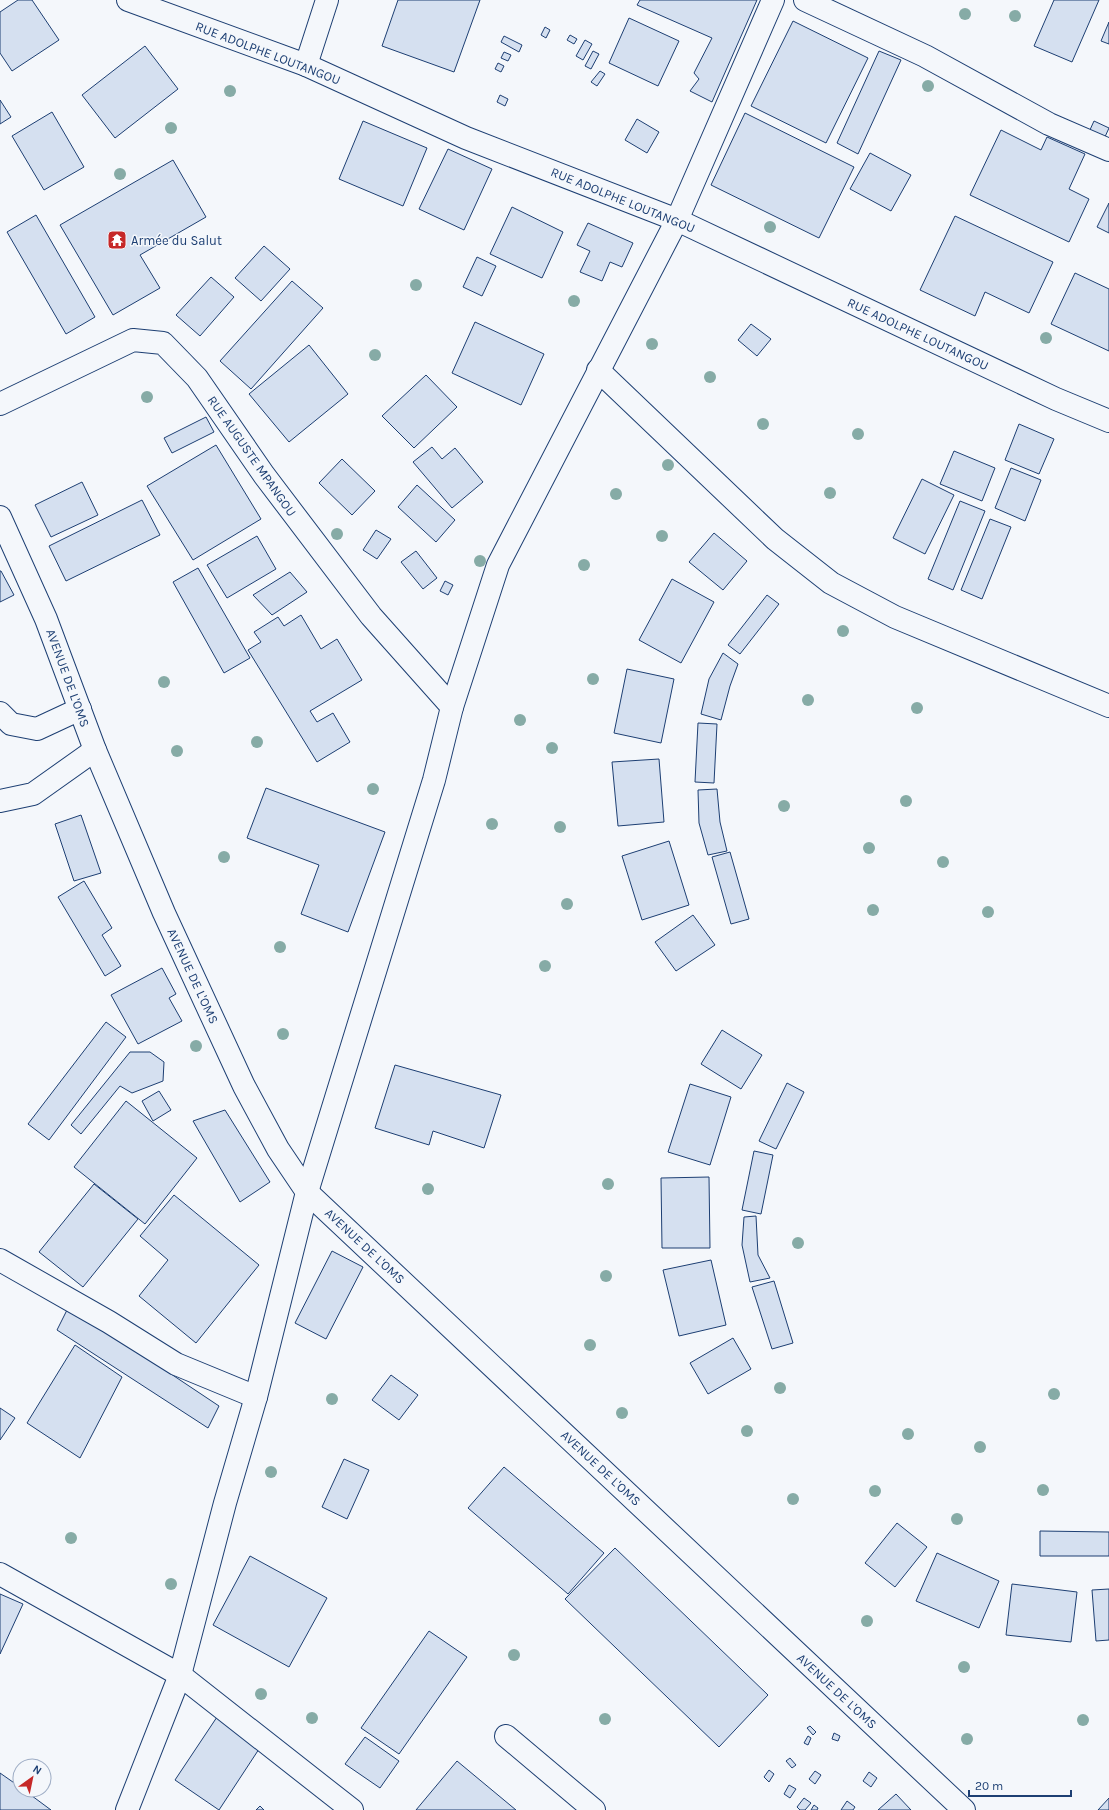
<svg xmlns="http://www.w3.org/2000/svg" width="1109" height="1810" viewBox="0 0 1109 1810" font-family="Karla,sans-serif">
<rect width="100%" height="100%" fill="#f4f7fb"/>
<g fill="#d5e0f0" stroke="#1d3f73">
<polygon points="18,0 32,0 59,40 12,71 0,53 0,12"/>
<polygon points="398,0 480,0 454,72 382,46"/>
<polygon points="640,0 757,0 712,102 690,91 699,79 694,73 712,38 637,5"/>
<polygon points="1054,0 1099,0 1072,62 1034,46"/>
<polygon points="629,18 679,41 658,86 609,63"/>
<polygon points="793,21 868,58 826,143 751,106"/>
<polygon points="1109,22 1109,44 1101,41"/>
<polygon points="545,27 550,30 546,38 541,35"/>
<polygon points="570,35 577,39 574,44 567,40"/>
<polygon points="504,36 522,45 519,52 501,42"/>
<polygon points="585,40 592,44 583,60 576,56"/>
<polygon points="145,46 178,89 115,138 82,95"/>
<polygon points="593,51 599,54 591,69 585,66"/>
<polygon points="879,51 901,60 858,154 837,143"/>
<polygon points="504,52 511,55 508,61 501,58"/>
<polygon points="498,63 504,66 501,72 495,69"/>
<polygon points="600,71 605,74 597,86 591,82"/>
<polygon points="500,95 508,99 505,106 497,102"/>
<polygon points="0,100 11,117 0,124"/>
<polygon points="52,112 84,167 44,190 12,136"/>
<polygon points="745,113 854,167 819,238 711,185"/>
<polygon points="637,119 659,132 647,153 625,140"/>
<polygon points="363,121 427,148 403,206 339,179"/>
<polygon points="1094,121 1109,128 1104,139 1089,132"/>
<polygon points="1001,130 1041,150 1047,137 1085,154 1069,189 1089,199 1069,242 970,195"/>
<polygon points="448,149 492,169 464,230 419,209"/>
<polygon points="870,153 911,175 891,211 850,189"/>
<polygon points="173,160 206,217 140,255 160,288 113,315 60,225"/>
<polygon points="1109,203 1109,233 1097,227"/>
<polygon points="512,207 563,232 542,278 490,254"/>
<polygon points="36,215 95,317 66,334 7,232"/>
<polygon points="955,216 1053,262 1029,313 985,292 975,316 920,290"/>
<polygon points="588,223 633,243 622,267 610,262 602,281 580,272 590,251 577,245"/>
<polygon points="264,246 290,269 261,301 235,278"/>
<polygon points="477,257 496,266 482,296 463,287"/>
<polygon points="1075,273 1109,289 1109,351 1051,324"/>
<polygon points="211,277 234,297 200,336 176,315"/>
<polygon points="292,281 323,308 251,389 220,361"/>
<polygon points="475,322 544,354 521,405 452,373"/>
<polygon points="751,324 771,339 757,356 738,340"/>
<polygon points="309,345 348,394 289,442 249,394"/>
<polygon points="426,375 457,407 414,448 382,416"/>
<polygon points="206,417 214,432 172,453 164,438"/>
<polygon points="1019,424 1054,439 1039,474 1005,460"/>
<polygon points="216,445 261,519 193,560 147,486"/>
<polygon points="432,447 442,459 455,448 483,482 452,508 413,462"/>
<polygon points="954,451 995,468 982,501 940,484"/>
<polygon points="342,459 375,491 352,515 319,483"/>
<polygon points="1011,468 1041,480 1025,521 995,508"/>
<polygon points="922,479 954,495 925,554 893,538"/>
<polygon points="82,482 98,515 51,537 35,505"/>
<polygon points="417,485 455,520 436,542 398,507"/>
<polygon points="142,500 160,535 66,581 49,546"/>
<polygon points="960,501 985,511 953,590 928,579"/>
<polygon points="990,519 1011,527 982,599 961,590"/>
<polygon points="376,530 391,539 377,559 363,550"/>
<polygon points="714,533 747,561 723,590 689,562"/>
<polygon points="257,536 276,569 227,598 207,565"/>
<polygon points="416,551 437,578 423,589 401,562"/>
<polygon points="198,568 250,658 224,673 173,582"/>
<polygon points="0,571 1,571 14,595 0,602"/>
<polygon points="290,572 307,592 272,615 253,595"/>
<polygon points="672,579 714,602 681,663 639,640"/>
<polygon points="445,581 453,585 448,595 440,591"/>
<polygon points="767,595 779,604 740,654 728,645"/>
<polygon points="301,615 321,649 337,639 362,680 310,711 317,722 333,713 350,742 317,762 248,650 261,642 254,632 278,617 284,626"/>
<polygon points="723,653 738,664 730,686 721,720 701,714 709,679"/>
<polygon points="627,669 674,679 661,743 614,733"/>
<polygon points="698,723 717,724 714,783 695,782"/>
<polygon points="659,759 664,822 618,826 612,762"/>
<polygon points="266,788 385,832 348,932 301,914 319,865 247,838"/>
<polygon points="717,789 720,822 727,851 708,855 699,823 698,790"/>
<polygon points="81,815 101,873 74,881 55,824"/>
<polygon points="669,841 689,905 642,920 622,856"/>
<polygon points="730,852 749,919 731,924 712,857"/>
<polygon points="84,881 112,928 102,935 121,966 105,976 58,897"/>
<polygon points="693,915 715,945 676,971 655,942"/>
<polygon points="162,968 176,994 169,998 182,1021 138,1044 111,995"/>
<polygon points="106,1022 126,1037 49,1140 28,1124"/>
<polygon points="722,1030 762,1055 741,1089 701,1064"/>
<polygon points="130,1052 150,1052 164,1062 163,1081 132,1093 120,1086 81,1134 71,1125"/>
<polygon points="395,1065 501,1095 484,1148 433,1131 429,1145 375,1128"/>
<polygon points="787,1083 804,1092 776,1149 759,1141"/>
<polygon points="690,1084 731,1097 710,1165 668,1152"/>
<polygon points="159,1091 171,1110 153,1121 142,1101"/>
<polygon points="126,1101 197,1158 145,1224 74,1167"/>
<polygon points="225,1110 270,1182 240,1202 193,1121"/>
<polygon points="754,1151 773,1155 761,1214 742,1210"/>
<polygon points="709,1177 710,1248 662,1248 661,1178"/>
<polygon points="94,1184 138,1219 83,1287 39,1252"/>
<polygon points="174,1195 259,1265 196,1343 139,1296 168,1260 140,1236"/>
<polygon points="756,1216 758,1255 770,1278 750,1282 742,1245 744,1217"/>
<polygon points="332,1251 363,1267 326,1339 295,1323"/>
<polygon points="711,1260 726,1325 679,1336 663,1270"/>
<polygon points="774,1281 793,1343 772,1349 752,1287"/>
<polygon points="69,1306 219,1406 208,1428 57,1330"/>
<polygon points="733,1338 751,1369 708,1394 690,1363"/>
<polygon points="75,1345 122,1377 80,1458 27,1423"/>
<polygon points="391,1375 418,1395 399,1420 372,1400"/>
<polygon points="0,1408 15,1418 0,1440"/>
<polygon points="344,1459 369,1470 347,1519 322,1507"/>
<polygon points="504,1467 604,1553 568,1594 468,1508"/>
<polygon points="897,1523 927,1547 895,1587 865,1563"/>
<polygon points="1040,1531 1109,1532 1109,1556 1040,1556"/>
<polygon points="615,1548 768,1695 719,1747 565,1599"/>
<polygon points="937,1553 999,1581 979,1628 916,1601"/>
<polygon points="250,1556 327,1598 289,1667 213,1625"/>
<polygon points="1012,1584 1077,1592 1071,1642 1006,1635"/>
<polygon points="1109,1589 1109,1640 1096,1641 1092,1590"/>
<polygon points="0,1594 23,1604 0,1654"/>
<polygon points="429,1631 467,1657 399,1754 361,1728"/>
<polygon points="217,1717 261,1746 219,1810 175,1780"/>
<polygon points="810,1726 816,1732 813,1735 807,1728"/>
<polygon points="834,1733 840,1736 838,1741 832,1739"/>
<polygon points="808,1736 811,1738 808,1745 804,1743"/>
<polygon points="365,1737 399,1761 380,1788 345,1764"/>
<polygon points="790,1758 796,1765 792,1768 786,1761"/>
<polygon points="457,1761 516,1810 416,1810"/>
<polygon points="769,1770 774,1774 769,1782 764,1777"/>
<polygon points="815,1771 821,1775 815,1784 809,1779"/>
<polygon points="869,1772 877,1778 871,1787 863,1781"/>
<polygon points="0,1773 20,1787 20,1790 24,1790 51,1810 0,1810"/>
<polygon points="789,1785 796,1789 790,1798 784,1794"/>
<polygon points="896,1794 911,1810 878,1810"/>
<polygon points="804,1798 811,1803 805,1810 800,1810 797,1807"/>
<polygon points="1109,1798 1109,1810 1098,1810"/>
<polygon points="847,1801 855,1807 853,1810 841,1810"/>
<polygon points="814,1805 818,1808 817,1810 811,1810"/>
<polygon points="260,1806 264,1810 256,1810"/>
</g>
<g fill="none" stroke-linecap="round" stroke-linejoin="round">
<g stroke="#1d3f73" stroke-width="24">
<g id="minor">
<polyline points="128,0 306,65 466,138 677,220 1056,399 1109,421"/>
<polyline points="805,0 925,56 1049,124 1109,150"/>
<polyline points="306,65 327,0"/>
<polyline points="598,370 775,539 831,583 895,617 1109,706"/>
<polyline points="0,404 133,340 163,343 197,378 264,475 371,616 452,707"/>
<polyline points="0,517 46,619 95,750 164,913 244,1086 278,1149 307,1192 964,1810"/>
<polyline points="0,713 11,724 37,729 80,709"/>
<polyline points="0,801 33,794 95,750"/>
<polyline points="0,1260 109,1322 176,1364 256,1397"/>
<polyline points="0,1574 180,1675 352,1810"/>
<polyline points="506,1736 594,1810"/>
<polyline points="127,1810 180,1675 225,1503 256,1397 307,1192 434,780 452,707 498,565 677,220 773,0"/>
</g>
</g>
<use href="#minor" stroke="#f4f7fb" stroke-width="22"/>
</g>
<g fill="#86aba6">
<circle cx="965" cy="14" r="6"/>
<circle cx="1015" cy="16" r="6"/>
<circle cx="928" cy="86" r="6"/>
<circle cx="230" cy="91" r="6"/>
<circle cx="171" cy="128" r="6"/>
<circle cx="120" cy="174" r="6"/>
<circle cx="770" cy="227" r="6"/>
<circle cx="416" cy="285" r="6"/>
<circle cx="574" cy="301" r="6"/>
<circle cx="1046" cy="338" r="6"/>
<circle cx="652" cy="344" r="6"/>
<circle cx="375" cy="355" r="6"/>
<circle cx="710" cy="377" r="6"/>
<circle cx="147" cy="397" r="6"/>
<circle cx="763" cy="424" r="6"/>
<circle cx="858" cy="434" r="6"/>
<circle cx="668" cy="465" r="6"/>
<circle cx="830" cy="493" r="6"/>
<circle cx="616" cy="494" r="6"/>
<circle cx="337" cy="534" r="6"/>
<circle cx="662" cy="536" r="6"/>
<circle cx="480" cy="561" r="6"/>
<circle cx="584" cy="565" r="6"/>
<circle cx="843" cy="631" r="6"/>
<circle cx="593" cy="679" r="6"/>
<circle cx="164" cy="682" r="6"/>
<circle cx="808" cy="700" r="6"/>
<circle cx="917" cy="708" r="6"/>
<circle cx="520" cy="720" r="6"/>
<circle cx="257" cy="742" r="6"/>
<circle cx="552" cy="748" r="6"/>
<circle cx="177" cy="751" r="6"/>
<circle cx="373" cy="789" r="6"/>
<circle cx="906" cy="801" r="6"/>
<circle cx="784" cy="806" r="6"/>
<circle cx="492" cy="824" r="6"/>
<circle cx="560" cy="827" r="6"/>
<circle cx="869" cy="848" r="6"/>
<circle cx="224" cy="857" r="6"/>
<circle cx="943" cy="862" r="6"/>
<circle cx="567" cy="904" r="6"/>
<circle cx="873" cy="910" r="6"/>
<circle cx="988" cy="912" r="6"/>
<circle cx="280" cy="947" r="6"/>
<circle cx="545" cy="966" r="6"/>
<circle cx="283" cy="1034" r="6"/>
<circle cx="196" cy="1046" r="6"/>
<circle cx="608" cy="1184" r="6"/>
<circle cx="428" cy="1189" r="6"/>
<circle cx="798" cy="1243" r="6"/>
<circle cx="606" cy="1276" r="6"/>
<circle cx="590" cy="1345" r="6"/>
<circle cx="780" cy="1388" r="6"/>
<circle cx="1054" cy="1394" r="6"/>
<circle cx="332" cy="1399" r="6"/>
<circle cx="622" cy="1413" r="6"/>
<circle cx="747" cy="1431" r="6"/>
<circle cx="908" cy="1434" r="6"/>
<circle cx="980" cy="1447" r="6"/>
<circle cx="271" cy="1472" r="6"/>
<circle cx="1043" cy="1490" r="6"/>
<circle cx="875" cy="1491" r="6"/>
<circle cx="793" cy="1499" r="6"/>
<circle cx="957" cy="1519" r="6"/>
<circle cx="71" cy="1538" r="6"/>
<circle cx="171" cy="1584" r="6"/>
<circle cx="867" cy="1621" r="6"/>
<circle cx="514" cy="1655" r="6"/>
<circle cx="964" cy="1667" r="6"/>
<circle cx="261" cy="1694" r="6"/>
<circle cx="312" cy="1718" r="6"/>
<circle cx="605" cy="1719" r="6"/>
<circle cx="1083" cy="1720" r="6"/>
<circle cx="967" cy="1739" r="6"/>
</g>
<defs>
<g id="temple-square" transform="scale(1)"><rect x="-9" y="-9" width="18" height="18" rx="4" fill="#c62828" stroke="#f4f7fb"/><path d="M0-6L5-2H3V0L6.5 2.5H4V6H1.5V3h-3V6H-4V2.5H-6.5L-3 0V-2H-5Z" fill="#fff"/></g>
</defs>
<g fill-rule="evenodd">
<use href="#temple-square" x="117" y="240"/>
</g>
<g text-anchor="middle" dominant-baseline="central" stroke-width="3" stroke-linejoin="round" paint-order="stroke">
<g font-size="13" fill="#1d3f73" stroke="#f4f7fb">
<text transform="translate(268 53) rotate(21)">RUE ADOLPHE LOUTANGOU</text>
<text transform="translate(623 200) rotate(22)">RUE ADOLPHE LOUTANGOU</text>
<text transform="translate(918 334) rotate(25)">RUE ADOLPHE LOUTANGOU</text>
<text transform="translate(252 456) rotate(55)">RUE AUGUSTE MPANGOU</text>
<text transform="translate(68 678) rotate(70)">AVENUE DE L'OMS</text>
<text transform="translate(193 976) rotate(65)">AVENUE DE L'OMS</text>
<text transform="translate(365 1246) rotate(43)">AVENUE DE L'OMS</text>
<text transform="translate(601 1468) rotate(43)">AVENUE DE L'OMS</text>
<text transform="translate(837 1691) rotate(43)">AVENUE DE L'OMS</text>
</g>
<g font-size="13" fill="#1d3f73" stroke="#f4f7fb" text-anchor="start">
<text x="131" y="240">Armée du Salut</text>
</g>
</g>
<g transform="translate(32 1778) rotate(33)"><circle r="19" fill="#f4f7fb" stroke="#9eadc5"/>
<path d="M0-3L7 15L0 10L-7 15Z" fill="#c62828"/>
<text y="-6" font-size="11" font-weight="bold" text-anchor="middle" fill="#1d3f73">N</text>
</g>
<path d="M969 1790v6h102v-6" fill="none" stroke="#1d3f73" stroke-width="2"/>
<text x="975" y="1790" font-size="12" fill="#1d3f73" stroke="#f4f7fb" stroke-width="3" paint-order="stroke">20 m</text>
</svg>
